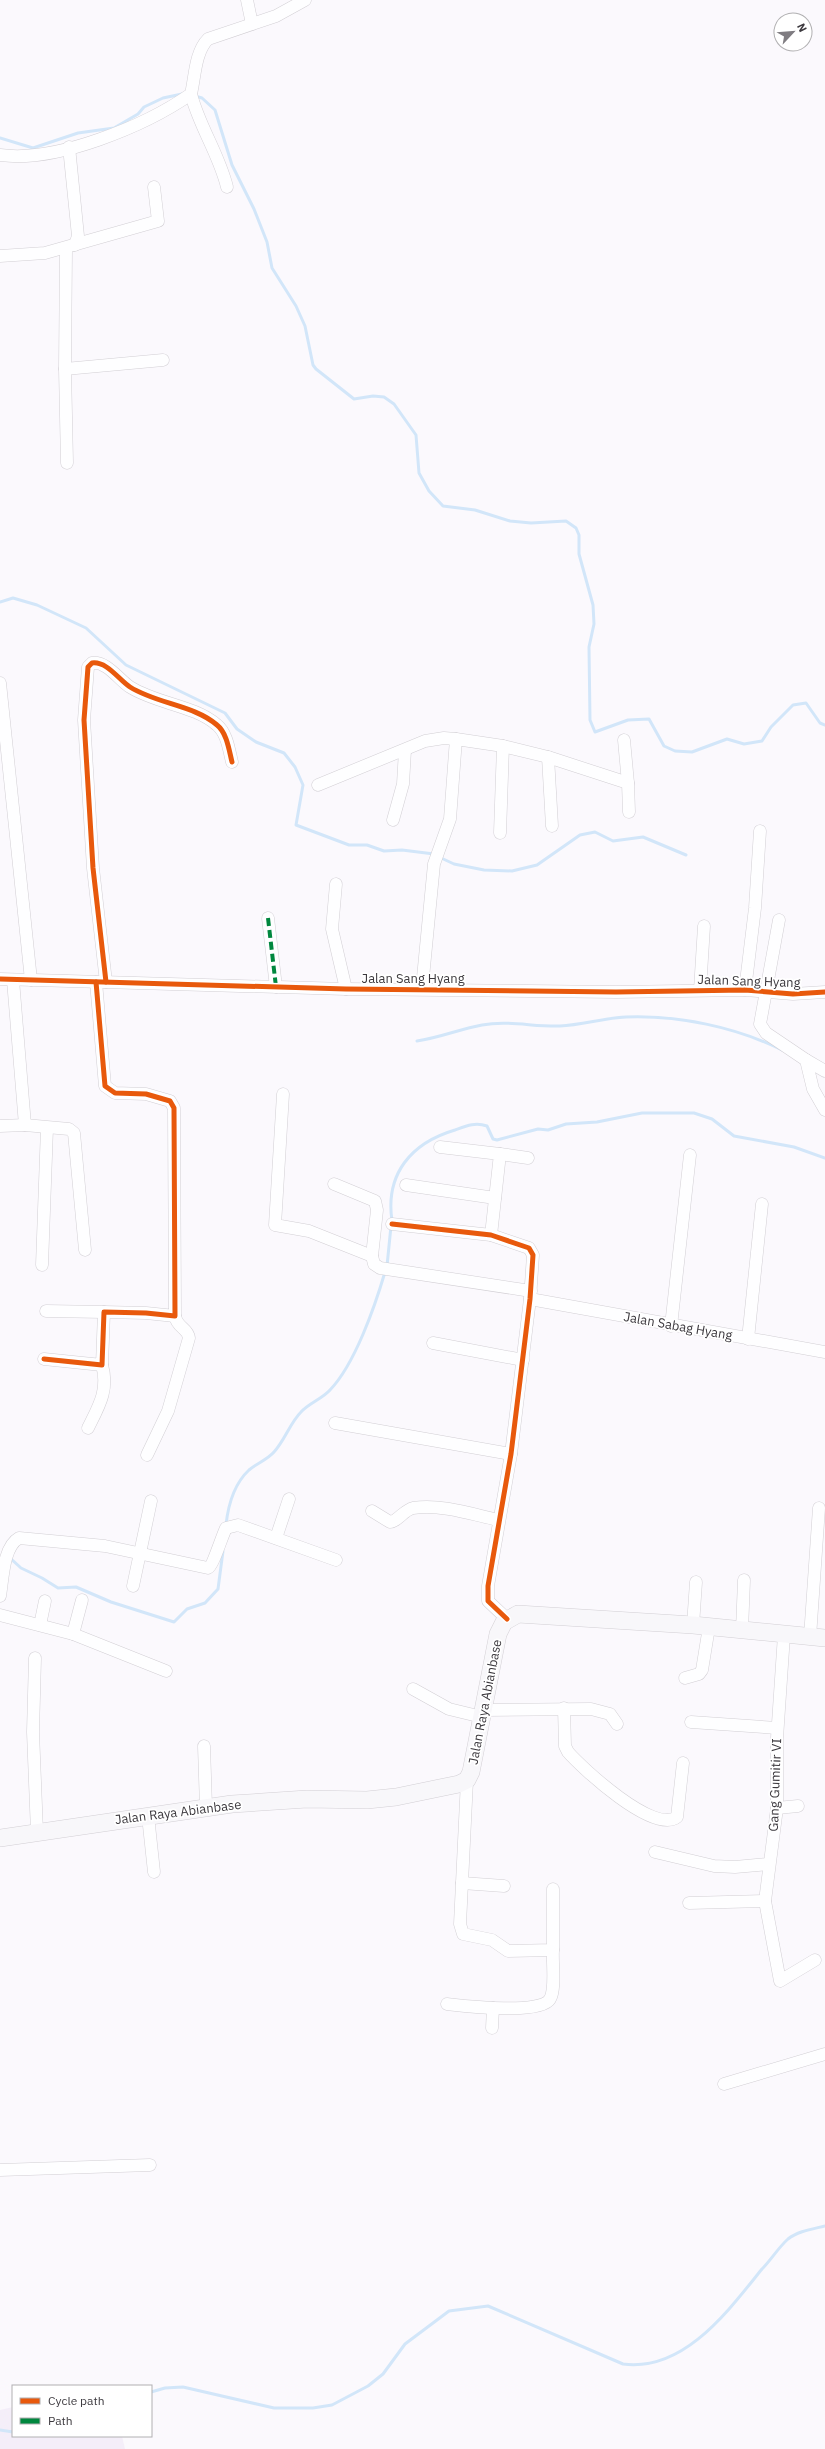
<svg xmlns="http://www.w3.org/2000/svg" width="825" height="2449" viewBox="0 0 825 2449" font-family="'IBM Plex Sans',sans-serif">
<rect width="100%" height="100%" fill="#fbf9fd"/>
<polygon fill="#f4eef9" points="13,2407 13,2436 122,2436 125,2449 0,2449 0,2410"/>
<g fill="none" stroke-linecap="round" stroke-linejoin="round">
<g stroke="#d2e6f9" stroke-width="3">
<polyline points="195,96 202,98 215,110 232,165 254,209 267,242 272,268 296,306 305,326 313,365 316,369 354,399 373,396 384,397 394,404 416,435 419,473 429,491 443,506 475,510 510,521 531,523 566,521 576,528 579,535 579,554 593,605 594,624 589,647 590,720 595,732 628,720 649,719 664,746 675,751 692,752 727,739 744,744 762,741 771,727 793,705 806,703 820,723 825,725"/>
<polyline points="0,138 33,148 78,133 114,128 138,114 144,107 163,98 182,94"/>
<polyline points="0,602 13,598 37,605 86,628 126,665 225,713 237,729 256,742 284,753 295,767 303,785 296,825 349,845 367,845 384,851 402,850 434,854"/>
<polyline points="439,857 454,864 484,870 512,871 537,865 580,835 595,832 613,841 643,837 686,855"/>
<path d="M417,1041C439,1038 460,1029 482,1025C508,1020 534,1027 560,1026C582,1025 604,1018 626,1017C678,1015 736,1027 782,1050"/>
<path d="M392,1221C385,1174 411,1143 455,1130C466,1126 475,1122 487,1126L493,1139L497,1140L538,1129L548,1130L566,1124L597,1122L642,1113H694L712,1119L734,1136L794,1147L825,1158"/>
<polyline points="387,1266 391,1226"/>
<path d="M226,1525C228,1506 234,1484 249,1470C257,1463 267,1460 274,1452C285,1440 290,1423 301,1412C309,1403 322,1399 330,1390C355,1364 375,1306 385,1272"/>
<polyline points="10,1558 21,1568 42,1578 58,1588 76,1587 111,1602 174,1622 187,1609 205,1603 218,1589 223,1551"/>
<path d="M151,2392L165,2388L183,2387L274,2408H313L332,2405L368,2386L383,2374L405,2344L449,2311L488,2306L623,2364C684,2372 728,2311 762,2269C771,2260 778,2248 788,2239C798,2231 813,2229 825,2226"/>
<polyline points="0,2430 13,2432"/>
</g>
<g stroke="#d2cfd4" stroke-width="13">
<g id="street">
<polyline points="247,0 252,24"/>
<path d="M191,94C199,126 219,154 227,187"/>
<polyline points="69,147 78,236 75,245"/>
<path d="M0,155C56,163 145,126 191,94C195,77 195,52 208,39L276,16L305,0"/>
<polyline points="66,248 65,369 67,463"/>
<polyline points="0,256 45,253 158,221 154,187"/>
<polyline points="65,369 163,360"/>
<polyline points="0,683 31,980"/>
<polyline points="624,740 628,783"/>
<polyline points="548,757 552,826"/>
<polyline points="318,785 425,741 444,738 456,739"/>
<polyline points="393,820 403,784 405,750"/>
<polyline points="500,833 503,746"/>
<polyline points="336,884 332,929 346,989"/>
<polyline points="268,918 276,987"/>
<polyline points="779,920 760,1024 766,1033 806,1060 813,1089 825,1110"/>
<polyline points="0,979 346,989 616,992 745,990 793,994 825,992"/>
<polyline points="13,980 25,1125 69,1129 74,1133 85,1250"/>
<path d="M106,982L93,868L84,720L88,667L92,663C107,661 119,680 130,687C157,704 194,705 217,725C227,733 229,750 232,762"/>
<polyline points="422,988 434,864 450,819 456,739 503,746 548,757 628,783 629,812"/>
<polyline points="700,990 704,926"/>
<polyline points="745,990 755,908 760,831"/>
<polyline points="806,1060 825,1071"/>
<polyline points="283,1094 275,1225 309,1231 372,1256 374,1264 380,1268 531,1291"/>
<polyline points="0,1126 25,1125"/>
<polyline points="440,1147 500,1154 491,1235"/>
<polyline points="500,1154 528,1158"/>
<polyline points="334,1184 375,1201 377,1210 372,1256"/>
<polyline points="406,1185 495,1198"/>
<polyline points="392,1224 491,1235 529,1248 533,1255 530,1299 511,1454 488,1586 488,1601 507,1619"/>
<polyline points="42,1265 47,1128"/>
<polyline points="530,1299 825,1352"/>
<polyline points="46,1311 104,1312"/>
<polyline points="671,1326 690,1155"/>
<polyline points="748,1339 762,1204"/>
<polyline points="433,1343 523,1360"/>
<polyline points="44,1359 102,1365 104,1312 146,1313 175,1316 174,1108 170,1101 146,1094 115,1093 105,1086 96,982"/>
<polyline points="335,1423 511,1454"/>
<path d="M88,1428C99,1406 109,1390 102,1365"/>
<path d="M147,1455L168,1411L189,1338C188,1328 177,1328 175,1316"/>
<path d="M372,1511L390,1522C397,1522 404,1510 413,1508C442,1504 471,1514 498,1520"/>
<polyline points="276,1538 289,1499"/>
<polyline points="133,1586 151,1501"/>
<path d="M0,1596C3,1579 3,1547 19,1538L105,1546L208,1568C213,1566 222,1536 226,1528L238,1525L336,1560"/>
<polyline points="0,1615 73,1634 166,1671"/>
<polyline points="40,1625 45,1601"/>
<polyline points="693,1625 696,1582"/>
<polyline points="742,1630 744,1580"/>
<polyline points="73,1634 82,1600"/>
<polyline points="784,1635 777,1738 777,1808 765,1901 780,1981 815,1960"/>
<polyline points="810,1637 819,1508"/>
<polyline points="35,1658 33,1732 37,1832"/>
<polyline points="685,1678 699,1674 702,1670 709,1627"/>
<polyline points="413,1689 449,1709 482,1717"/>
<path d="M564,1708L565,1746L568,1752C582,1768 654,1835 677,1817L683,1763"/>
<polyline points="484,1710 591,1709 610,1714 617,1724"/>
<polyline points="691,1722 777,1728"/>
<polyline points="204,1746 206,1807"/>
<polyline points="467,1780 460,1924 463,1934 492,1940 508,1951 553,1950 553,1889"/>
<polyline points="777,1808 798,1806"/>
<polyline points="148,1816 154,1872"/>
<polyline points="655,1852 714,1866 735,1867 768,1864"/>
<polyline points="462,1883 504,1886"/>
<polyline points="689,1903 765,1901"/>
<path d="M447,2004C465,2006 541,2015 550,1999C556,1989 552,1962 553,1950"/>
<polyline points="492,2028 493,2008"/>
<polyline points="724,2084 825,2054"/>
<polyline points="0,2170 150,2165"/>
</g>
</g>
<g stroke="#d2cfd4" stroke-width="18">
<polyline id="secondary" points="0,1838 232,1804 307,1799 367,1800 396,1797 459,1784 467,1780 471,1772 498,1634 504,1622 518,1614 693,1625 825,1638"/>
</g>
<use href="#street" stroke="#fefeff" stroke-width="12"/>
<use href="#secondary" stroke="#f8f7fa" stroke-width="17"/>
<polyline stroke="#00873e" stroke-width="4" stroke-dasharray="8 4" stroke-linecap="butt" points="268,918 276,987"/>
<g stroke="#fff" stroke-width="8">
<g id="cycleway">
<polyline points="0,979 346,989 616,992 745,990 793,994 825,992"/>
<path d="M106,982L93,868L84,720L88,667L92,663C107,661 119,680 130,687C157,704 194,705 217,725C227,733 229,750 232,762"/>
<polyline points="392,1224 491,1235 529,1248 533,1255 530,1299 511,1454 488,1586 488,1601 507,1619"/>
<polyline points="44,1359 102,1365 104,1312 146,1313 175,1316 174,1108 170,1101 146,1094 115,1093 105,1086 96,982"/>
</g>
</g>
<use href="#cycleway" stroke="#e8590c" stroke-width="5"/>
</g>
<g text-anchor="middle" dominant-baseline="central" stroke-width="3.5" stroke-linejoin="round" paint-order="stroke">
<g font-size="13" fill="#3c393e" stroke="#fff">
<text x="413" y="978">Jalan Sang Hyang</text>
<text transform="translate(749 981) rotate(2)">Jalan Sang Hyang</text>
<text transform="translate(678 1326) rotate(10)">Jalan Sabag Hyang</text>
<text transform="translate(485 1702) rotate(-79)">Jalan Raya Abianbase</text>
<text transform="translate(775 1785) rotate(-88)">Gang Gumitir VI</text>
<text transform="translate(178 1812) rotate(-7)">Jalan Raya Abianbase</text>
</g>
</g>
<rect x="12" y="2385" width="140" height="52" fill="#ffffff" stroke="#b1b0b2"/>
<rect x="20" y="2398" width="20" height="6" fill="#e8590c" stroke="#b1b0b2"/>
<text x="48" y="2405" font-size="12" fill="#3c393e">Cycle path</text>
<rect x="20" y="2418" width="20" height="6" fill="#00873e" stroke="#b1b0b2"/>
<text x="48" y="2425" font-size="12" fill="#3c393e">Path</text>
<g transform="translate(793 32) rotate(64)"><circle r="19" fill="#ffffff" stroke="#b1b0b2"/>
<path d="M0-3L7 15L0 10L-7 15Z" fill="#7f7c81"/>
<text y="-6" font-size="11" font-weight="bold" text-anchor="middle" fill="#3c393e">N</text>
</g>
</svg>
